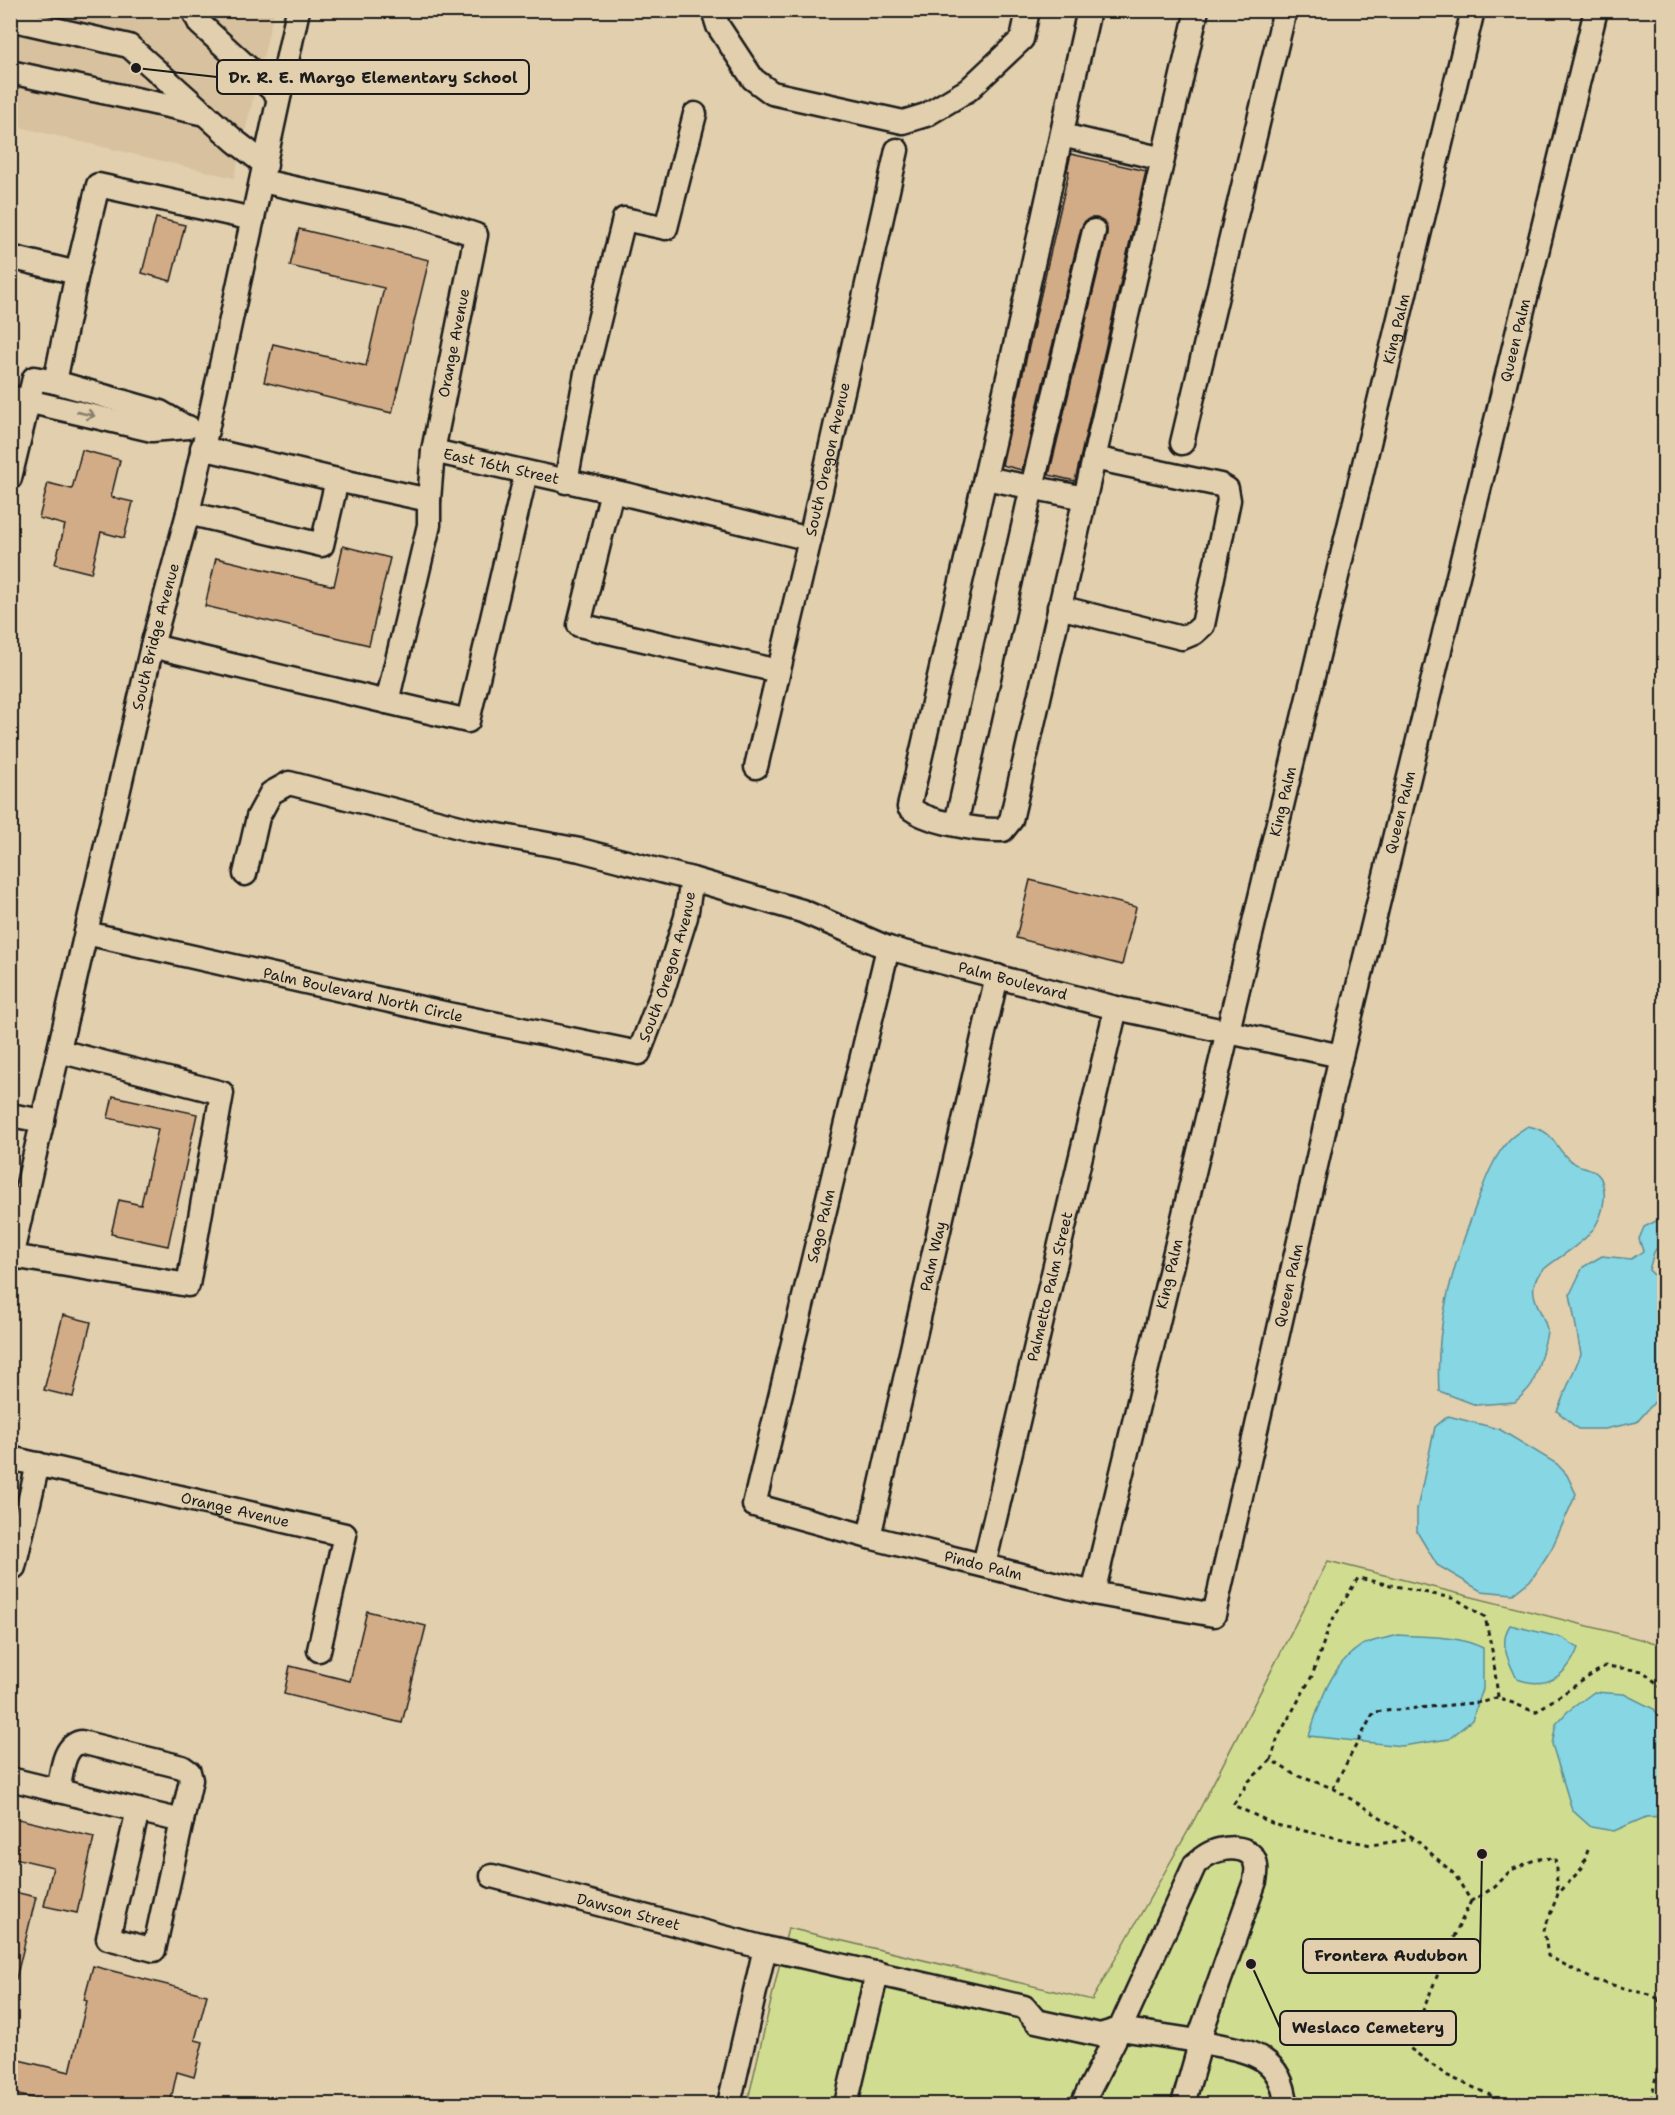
<svg xmlns="http://www.w3.org/2000/svg" width="1675" height="2115" viewBox="0 0 1675 2115" font-family="'Shantell Sans',sans-serif">
<rect width="100%" height="100%" fill="#e1cfad"/>
<filter id="ink" filterUnits="userSpaceOnUse"><feTurbulence type="fractalNoise" baseFrequency=".0167" numOctaves="2"/><feDisplacementMap in="SourceGraphic" scale="12" xChannelSelector="R" yChannelSelector="G"/><feConvolveMatrix kernelMatrix="1 2 1 2 8 2 1 2 1" color-interpolation-filters="sRGB"/></filter>
<g filter="url(#ink)">
<polygon fill="#d8c19e" points="11,11 274,11 234,178 11,125"/>
<polygon fill="#d0dd91" stroke="#767c56" stroke-width="1.5" points="1328,1561 1664,1645 1664,2104 747,2104 788,1928 1092,2000 1192,1824"/>
<g fill="#87d6e3" stroke="#5c8c93" stroke-width="1.5">
<path d="M1528,1126C1558,1132 1552,1147 1572,1162C1581,1168 1593,1167 1600,1177C1603,1182 1605,1194 1604,1199C1601,1250 1540,1256 1534,1285C1531,1299 1544,1315 1547,1329C1548,1334 1536,1375 1533,1382C1530,1389 1521,1396 1515,1402L1476,1405L1439,1391C1435,1326 1452,1269 1475,1208C1483,1186 1493,1156 1510,1139C1515,1134 1522,1130 1528,1126Z"/>
<polygon points="1664,1217 1664,1238 1654,1252 1649,1270 1664,1285 1664,1391 1637,1422 1605,1429 1578,1429 1557,1411 1581,1354 1570,1294 1583,1267 1602,1256 1631,1259 1643,1251 1639,1239 1644,1227"/>
<polygon points="1448,1416 1499,1429 1557,1464 1567,1475 1576,1494 1552,1548 1532,1579 1513,1594 1481,1591 1437,1565 1417,1532 1417,1509 1435,1427"/>
<path d="M1510,1625L1563,1638L1578,1648C1567,1676 1547,1690 1517,1679C1509,1662 1498,1643 1510,1625Z"/>
<path d="M1398,1635C1427,1637 1457,1635 1483,1648V1689L1472,1720L1449,1739L1402,1746L1309,1736C1319,1705 1330,1667 1358,1648C1368,1640 1386,1639 1398,1635Z"/>
<polygon points="1594,1692 1624,1694 1654,1709 1664,1722 1664,1816 1646,1817 1614,1831 1591,1827 1572,1810 1552,1744 1556,1724 1567,1712"/>
</g>
<g fill="#d2ac86" stroke="#1c1c1c" stroke-width="1.5">
<polygon points="1071,154 1146,171 1075,481 1049,475 1107,234 1107,228 1104,222 1097,218 1090,218 1085,221 1081,228 1022,470 1002,465 1069,171 1067,171"/>
<polygon points="156,218 185,225 171,281 142,273"/>
<polygon points="299,229 429,260 392,413 264,382 273,344 366,366 384,288 290,266"/>
<polygon points="82,450 120,460 111,497 133,502 124,538 101,532 91,573 55,564 65,525 39,518 48,483 72,489"/>
<polygon points="343,546 390,558 369,645 205,606 216,558 334,586"/>
<polygon points="1030,880 1136,907 1122,965 1016,938"/>
<polygon points="113,1096 197,1114 168,1246 111,1234 119,1200 141,1205 158,1129 108,1118"/>
<polygon points="63,1315 91,1322 73,1397 44,1390"/>
<polygon points="367,1611 426,1626 402,1723 284,1694 290,1666 350,1681"/>
<polygon points="10,1817 94,1837 77,1913 44,1906 53,1867 10,1857"/>
<polygon points="10,1891 36,1897 16,1979 10,1978"/>
<polygon points="93,1966 207,1995 195,2040 203,2042 194,2077 177,2072 170,2104 58,2104 10,2093 10,2058 70,2072 87,2001 84,2000"/>
</g>
<g fill="none" stroke-linecap="round" stroke-linejoin="round">
<g stroke="#1c1c1c" stroke-width="27">
<g id="minor">
<polyline points="193,10 200,24 279,96"/>
<polyline points="713,10 718,26 753,79 772,93 903,122 926,115 968,90 1022,39 1028,10"/>
<path d="M1089,10L1005,391L909,807C925,822 980,831 1003,830L1011,820L1197,10"/>
<polyline points="10,19 129,46 235,141 266,165"/>
<polyline points="10,72 205,114"/>
<polyline points="1062,135 1163,159"/>
<polyline points="262,181 416,215 476,235 433,451"/>
<polyline points="10,257 77,273 98,185 253,219"/>
<polyline points="55,382 77,273"/>
<polyline points="10,397 152,430 188,427"/>
<polyline points="1182,443 1285,10"/>
<path id="s1" d="M202,448L337,480L429,500L433,451L629,495L810,539"/>
<polyline points="10,478 34,378 55,382 160,412 184,426"/>
<polyline points="985,478 1085,498"/>
<polyline points="566,482 586,373 624,219 666,228 695,114"/>
<polyline points="612,491 579,625 778,671"/>
<polyline points="188,513 322,545 337,480"/>
<polyline points="1059,607 1182,638 1194,633 1203,625 1229,500 1227,489 1220,485 1094,458"/>
<polyline points="152,646 387,702 429,525 429,500"/>
<polyline points="387,702 468,721 526,473"/>
<path id="s2" d="M756,767L810,539L897,150"/>
<polyline points="956,824 1032,487 1094,231"/>
<path id="s3" d="M245,874L258,817L271,793L289,783L471,830L580,850L692,879L802,911L888,948L1116,1008L1341,1056"/>
<path id="s4" d="M86,933L448,1014L639,1053L662,993L686,917L692,879"/>
<path id="s5" d="M888,948L754,1505L869,1537L1093,1593L1214,1615L1341,1056L1596,10"/>
<polyline points="10,1115 43,1121"/>
<polyline points="12,1256 188,1285 222,1093 59,1051"/>
<path id="s6" d="M10,1262L152,646L188,513L207,430L298,10"/>
<path id="s7" d="M10,1458L345,1535L319,1650"/>
<path id="s8" d="M869,1537L997,976"/>
<path id="s9" d="M984,1565L1116,1008"/>
<polyline points="14,1567 38,1464"/>
<path id="s10" d="M1093,1593L1473,10"/>
<path d="M10,1779C68,1793 125,1807 182,1821L154,1950L108,1938L138,1810"/>
<path d="M58,1791C62,1774 62,1746 81,1742L182,1767L189,1772L191,1780L182,1821"/>
<path id="s11" d="M492,1876L765,1948L1024,2007L1036,2021L1100,2035L1120,2029L1198,2041L1255,1881C1256,1876 1257,1871 1256,1866C1254,1843 1221,1846 1207,1855C1203,1857 1199,1861 1195,1864L1120,2029L1082,2104"/>
<polyline points="729,2104 765,1948"/>
<polyline points="846,2104 877,1973"/>
<path d="M1183,2104L1197,2055L1198,2041C1242,2051 1281,2050 1286,2104"/>
</g>
</g>
<g stroke="#1c1c1c" stroke-width="3" stroke-dasharray="4.5 4.5" stroke-linecap="butt">
<polyline points="1498,1697 1493,1655 1485,1617 1456,1599 1358,1578 1330,1624 1312,1676 1278,1737 1271,1760 1295,1775 1333,1788 1374,1712 1484,1702 1498,1697 1535,1712 1605,1666 1643,1671 1664,1690"/>
<polyline points="1271,1760 1249,1781 1233,1805 1276,1825 1371,1845 1412,1839"/>
<polyline points="1333,1788 1414,1838 1455,1875 1471,1901 1495,1887 1511,1870 1537,1859 1555,1858 1558,1894"/>
<polyline points="1588,1850 1582,1868 1558,1894 1544,1930 1548,1956 1594,1980 1650,1995 1664,2001"/>
<polyline points="1471,1901 1449,1947 1408,2047 1446,2075 1510,2104"/>
<polyline points="1642,2104 1652,2096 1663,2041 1659,1999"/>
</g>
<use href="#minor" stroke="#e1cfad" stroke-width="22"/>
</g>
<defs><path id="oneway-shaft" d="M-6 0H5M1.5-3L5.5 0L1.5 3" fill="none" stroke-width="1.6" stroke-linecap="round" stroke-linejoin="round" transform="scale(1.5)"/></defs>
<use stroke="#887e6c" href="#oneway-shaft" transform="translate(86 414) rotate(13)"/>
</g>
<g text-anchor="middle" dominant-baseline="central" stroke-width="4.5" stroke-linejoin="round" paint-order="stroke">
<g font-size="15" fill="#1c1c1c" stroke="#e1cfad">
<text stroke="none"><textPath href="#s10" startOffset="1300">King Palm</textPath></text>
<text stroke="none"><textPath href="#s5" startOffset="2356">Queen Palm</textPath></text>
<text transform="translate(454 343) rotate(-79)">Orange Avenue</text>
<text stroke="none"><textPath href="#s2" startOffset="316">South Oregon Avenue</textPath></text>
<text stroke="none"><textPath href="#s1" startOffset="352">East 16th Street</textPath></text>
<text stroke="none"><textPath href="#s6" startOffset="642">South Bridge Avenue</textPath></text>
<text stroke="none"><textPath href="#s10" startOffset="814">King Palm</textPath></text>
<text stroke="none"><textPath href="#s5" startOffset="1870">Queen Palm</textPath></text>
<text stroke="none"><textPath href="#s4" startOffset="657">South Oregon Avenue</textPath></text>
<text stroke="none"><textPath href="#s3" startOffset="858">Palm Boulevard</textPath></text>
<text stroke="none"><textPath href="#s4" startOffset="284">Palm Boulevard North Circle</textPath></text>
<text transform="translate(821 1226) rotate(-76)">Sago Palm</text>
<text stroke="none"><textPath href="#s8" startOffset="288">Palm Way</textPath></text>
<text stroke="none"><textPath href="#s10" startOffset="328">King Palm</textPath></text>
<text stroke="none"><textPath href="#s5" startOffset="1384">Queen Palm</textPath></text>
<text stroke="none"><textPath href="#s9" startOffset="286">Palmetto Palm Street</textPath></text>
<text stroke="none"><textPath href="#s7" startOffset="231">Orange Avenue</textPath></text>
<text stroke="none"><textPath href="#s5" startOffset="810">Pindo Palm</textPath></text>
<text stroke="none"><textPath href="#s11" startOffset="141">Dawson Street</textPath></text>
</g>
</g>
<path fill="none" stroke="#1c1c1c" stroke-width="2" d="M136 68L217 77M1482 1854L1480 1956M1251 1964L1280 2028"/>
<g fill="#1c1c1c" stroke="#e1cfad" stroke-width="2">
<circle cx="136" cy="68" r="6"/>
<circle cx="1482" cy="1854" r="6"/>
<circle cx="1251" cy="1964" r="6"/>
</g>
<g fill="#e1cfad" stroke="#1c1c1c" stroke-width="2">
<rect x="217" y="60" width="312" height="34" rx="6"/>
<rect x="1303" y="1939" width="177" height="34" rx="6"/>
<rect x="1280" y="2011" width="176" height="34" rx="6"/>
</g>
<g font-size="16" text-anchor="middle" font-weight="bold" fill="#1c1c1c">
<text x="373" y="83">Dr. R. E. Margo Elementary School</text>
<text x="1391" y="1961">Frontera Audubon</text>
<text x="1368" y="2033">Weslaco Cemetery</text>
</g>
<rect width="1675" height="2115" fill="none" stroke="#e1cfad" stroke-width="36"/>
<rect x="18" y="18" width="1639" height="2079" fill="none" stroke="#1c1c1c" stroke-width="2" filter="url(#ink)"/>
</svg>
